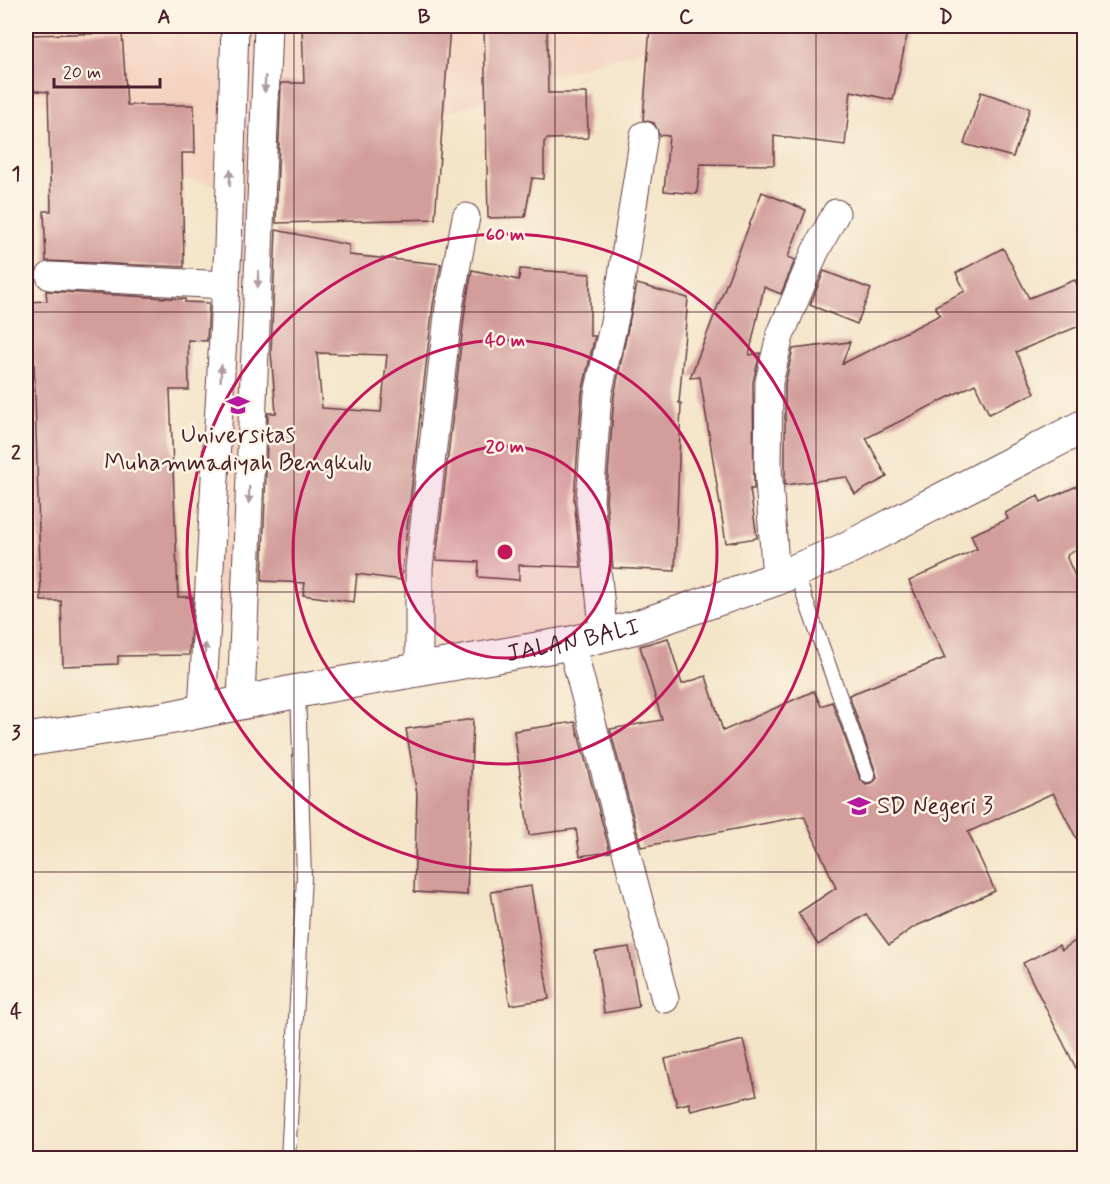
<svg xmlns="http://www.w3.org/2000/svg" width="1110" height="1184" viewBox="0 0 1110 1184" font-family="Mynerve,sans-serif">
<rect width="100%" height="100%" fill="#fcf5e5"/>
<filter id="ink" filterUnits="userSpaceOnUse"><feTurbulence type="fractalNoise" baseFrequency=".0167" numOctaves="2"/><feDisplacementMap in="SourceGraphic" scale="12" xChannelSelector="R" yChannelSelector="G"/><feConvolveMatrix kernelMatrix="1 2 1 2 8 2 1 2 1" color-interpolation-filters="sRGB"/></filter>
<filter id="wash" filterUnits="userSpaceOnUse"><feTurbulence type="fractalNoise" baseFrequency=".008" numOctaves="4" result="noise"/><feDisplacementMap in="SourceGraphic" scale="24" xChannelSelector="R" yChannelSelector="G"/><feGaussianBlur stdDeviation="1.35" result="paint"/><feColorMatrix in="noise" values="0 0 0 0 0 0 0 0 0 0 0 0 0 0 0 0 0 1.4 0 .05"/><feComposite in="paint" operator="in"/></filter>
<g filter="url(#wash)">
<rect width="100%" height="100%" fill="#f4e4c8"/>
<polygon fill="#f4d3c0" points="26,26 962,26 943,35 766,36 666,43 550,76 400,130 271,147 249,623 204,625 229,187 131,170 129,125 26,101"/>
<g id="blocks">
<g fill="#d29d9b" fill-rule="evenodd">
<polygon points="302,26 450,26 435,219 276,223 281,83 304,83"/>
<polygon points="484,26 547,26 548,93 587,93 588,138 547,139 544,142 544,179 532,178 525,217 488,218"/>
<polygon points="650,26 909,26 893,100 851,91 845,145 774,136 774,165 700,164 697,194 664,191 669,136 659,135 654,123 643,120"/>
<polygon points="122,33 127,105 194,105 195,153 182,153 184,267 46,261 44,211 51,211 48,92 26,90 26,35"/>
<polygon points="981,92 1030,108 1013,157 964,144"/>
<polygon points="762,192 806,210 788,257 795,260 781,294 764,287 749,355 760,353 753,382 754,489 750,489 757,538 726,543 700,377 690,378"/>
<path d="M276,230L349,245V255L441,264L433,305L401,580L357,574L354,602L303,595L305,583L262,581L268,413H276L271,352ZM317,353L387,355L381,412L322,408Z"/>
<polygon points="1003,248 1029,298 1075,280 1084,303 1084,324 1016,352 1035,393 989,414 975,384 866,438 887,477 855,494 846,477 785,485 785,384 793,349 850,342 842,364 940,315 935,306 965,291 956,273"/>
<polygon points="520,269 590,274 590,336 595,336 582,393 574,499 581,567 519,565 519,580 478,577 479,562 436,560 465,309 472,270 519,280"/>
<polygon points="824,271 871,289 857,324 810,305"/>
<polygon points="637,284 688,298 679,403 681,403 675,571 613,568 606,500 614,396"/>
<polygon points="46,291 185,299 185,302 209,303 207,341 188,340 189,390 170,390 178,597 193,597 189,655 118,656 118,664 63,666 61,601 41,601 34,361 26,361 26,302 47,301"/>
<polygon points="1084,483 1084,547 1068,554 1067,558 1084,597 1084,853 1053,793 968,832 995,891 914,927 889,945 866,914 818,945 798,913 836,888 804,816 641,847 610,729 662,720 640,646 668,638 682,684 706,676 723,731 814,691 821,706 832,702 860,779 866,785 872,784 877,778 876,773 849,695 945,658 909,581 977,549 971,535 1008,519 1005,513 1038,496 1041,502"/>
<polygon points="473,719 467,895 414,892 417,794 406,729"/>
<polygon points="575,722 610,852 580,856 576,829 529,835 514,731"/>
<polygon points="531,886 549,999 510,1005 491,892"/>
<polygon points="1084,935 1084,1084 1023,963 1059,945 1062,950"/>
<polygon points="629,947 639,1007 604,1013 595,952"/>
<polygon points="743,1040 757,1095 691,1111 689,1103 677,1106 665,1059"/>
</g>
</g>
</g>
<g filter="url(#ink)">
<use href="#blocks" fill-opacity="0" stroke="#643d43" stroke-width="1.5"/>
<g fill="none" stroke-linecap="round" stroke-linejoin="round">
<g stroke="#643d43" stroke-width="16">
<g id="service">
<polyline points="795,570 868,776"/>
<polyline points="288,1158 304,877 298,691"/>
</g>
</g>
<g stroke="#643d43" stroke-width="29">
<g id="minor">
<polyline points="50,276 226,285"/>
<polyline points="776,579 768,467 769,382 780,336 815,252 836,213"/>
<polyline points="604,637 590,500 598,394 616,313 644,135"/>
<polyline points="571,643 665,999"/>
<polyline points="419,671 419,568 449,307 466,217"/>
<polyline points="241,701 268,26"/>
<polyline points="202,710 228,247 235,26"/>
</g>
</g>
<g stroke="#643d43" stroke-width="35">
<g id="tertiary">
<path id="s1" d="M26,740L168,718L298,691L571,643L637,627L776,579L844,550L1084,426"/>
</g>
</g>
<use href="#service" stroke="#fff" stroke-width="14"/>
<use href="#minor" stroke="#fff" stroke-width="27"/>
<use href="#tertiary" stroke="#fff" stroke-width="33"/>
</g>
<defs><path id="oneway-solid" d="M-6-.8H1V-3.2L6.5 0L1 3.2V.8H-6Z" transform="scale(1.5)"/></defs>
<g fill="#ae9aa0">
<use href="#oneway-solid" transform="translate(265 84) rotate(92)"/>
<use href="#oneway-solid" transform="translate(230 178) rotate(-88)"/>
<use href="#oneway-solid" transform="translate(258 279) rotate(92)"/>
<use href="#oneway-solid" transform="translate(221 373) rotate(-87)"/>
<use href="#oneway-solid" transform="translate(249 495) rotate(92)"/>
<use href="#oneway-solid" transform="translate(205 651) rotate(-87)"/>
</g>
</g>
<path fill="none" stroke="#4a1f2b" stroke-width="1.5" stroke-opacity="0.55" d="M294,26V1158M555,26V1158M816,26V1158M26,312H1084M26,592H1084M26,872H1084"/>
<circle cx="505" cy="552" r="106" fill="#c2185b" fill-opacity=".12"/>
<g fill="none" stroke="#c2185b" stroke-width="3">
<circle cx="505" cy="552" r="106"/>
<circle cx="505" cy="552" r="212"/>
<circle cx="505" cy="552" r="318"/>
</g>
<defs>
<g id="university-bare" transform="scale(1.8)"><path d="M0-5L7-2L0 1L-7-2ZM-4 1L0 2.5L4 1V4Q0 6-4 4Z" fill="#b5179e" stroke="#fcf5e5" stroke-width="2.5" paint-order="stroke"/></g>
<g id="school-bare" transform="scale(1.8)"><path d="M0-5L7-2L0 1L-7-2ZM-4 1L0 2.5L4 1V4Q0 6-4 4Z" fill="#b5179e" stroke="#fcf5e5" stroke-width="2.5" paint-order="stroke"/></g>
</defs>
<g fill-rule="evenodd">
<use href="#university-bare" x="238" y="405"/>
<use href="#school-bare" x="859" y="806"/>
</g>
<g text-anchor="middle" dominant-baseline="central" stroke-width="5" stroke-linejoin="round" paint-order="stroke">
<g font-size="24" fill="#4a1f2b" stroke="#fcf5e5">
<text x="238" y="435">Universitas<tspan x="238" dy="28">Muhammadiyah Bengkulu</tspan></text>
<text x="877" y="806" text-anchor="start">SD Negeri 3</text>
</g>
<g font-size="24" fill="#4a1f2b" stroke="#fcf5e5">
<text stroke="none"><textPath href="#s1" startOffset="556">JALAN BALI</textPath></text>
</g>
</g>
<circle cx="505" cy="552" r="9" fill="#c2185b" stroke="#fcf5e5" stroke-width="3"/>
<g font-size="18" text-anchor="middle" font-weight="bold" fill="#c2185b" stroke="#fcf5e5" stroke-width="5" stroke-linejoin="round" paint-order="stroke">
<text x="505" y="240">60 m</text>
<text x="505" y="346">40 m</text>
<text x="505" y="452">20 m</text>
</g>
<rect width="1110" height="1184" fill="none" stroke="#fcf5e5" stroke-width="66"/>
<path d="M54 78v9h106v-9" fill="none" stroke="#4a1f2b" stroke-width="3"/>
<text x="63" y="78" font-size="18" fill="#4a1f2b" stroke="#fcf5e5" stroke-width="4.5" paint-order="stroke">20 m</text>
<rect x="33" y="33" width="1044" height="1118" fill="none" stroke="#4a1f2b" stroke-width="2"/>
<g font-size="20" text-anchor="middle" font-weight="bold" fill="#4a1f2b">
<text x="164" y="23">A</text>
<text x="424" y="23">B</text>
<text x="686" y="23">C</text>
<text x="946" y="23">D</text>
<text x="16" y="180">1</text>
<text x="16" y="459">2</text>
<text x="16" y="739">3</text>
<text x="16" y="1018">4</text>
</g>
</svg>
